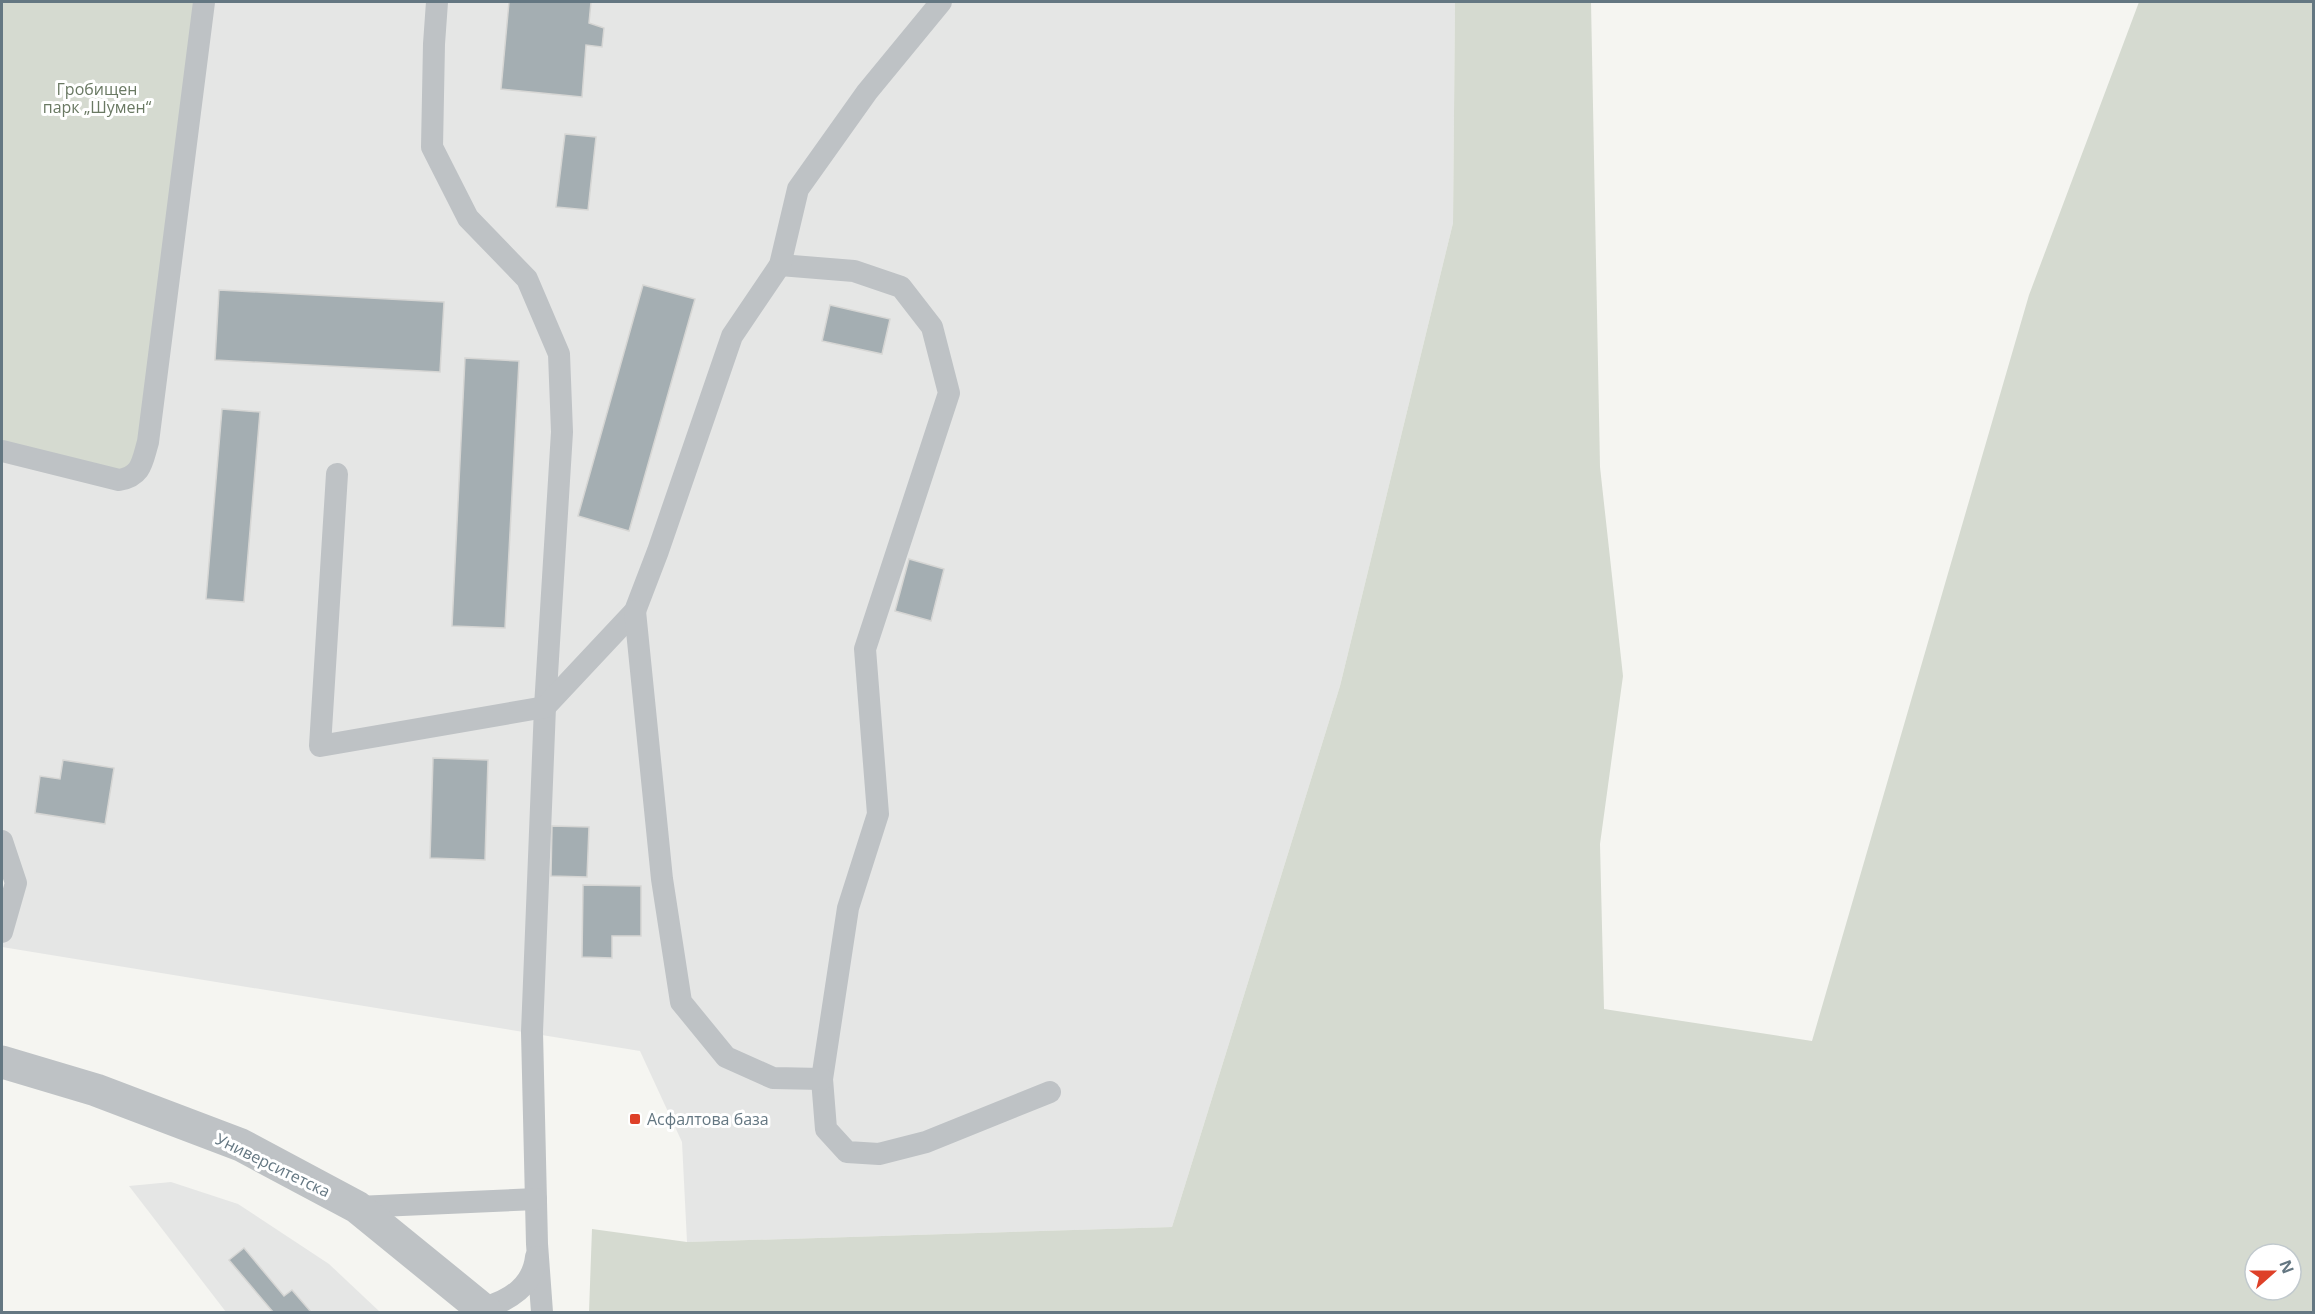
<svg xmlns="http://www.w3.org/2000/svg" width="2315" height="1314" viewBox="0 0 2315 1314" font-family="'Open Sans',sans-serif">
<rect width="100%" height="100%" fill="#f5f5f1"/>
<g fill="#e5e6e5">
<polygon points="208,2 1455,2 1453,223 1340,686 1172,1227 687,1242 682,1142 640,1051 2,947 4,875 2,875 2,443"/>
<polygon points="171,1182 238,1204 329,1264 380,1312 226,1312 129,1186"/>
</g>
<g fill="#d5dad0" fill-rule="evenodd">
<polygon points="2,2 208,2 141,479 2,443"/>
<path d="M1455,2H1591L1600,467L1623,676L1600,844L1604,1009L1812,1041L2029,295L2139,2H2313V1312H589L592,1229L687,1242L1172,1227L1340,686L1453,223ZM2255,1254H2291V1290H2255Z"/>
</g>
<g fill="#a4aeb2" stroke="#d6d6d4" stroke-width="1.5">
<polygon points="509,2 591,2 589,23 604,28 602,47 586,45 582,97 501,89"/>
<polygon points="565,134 596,137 588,210 556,207"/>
<polygon points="643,285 695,299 629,531 578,516"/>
<polygon points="219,290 444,302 440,372 215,360"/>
<polygon points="830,305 890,319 882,354 822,341"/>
<polygon points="465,358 519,361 505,628 452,626"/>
<polygon points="222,409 260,412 244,602 206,599"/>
<polygon points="909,559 944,569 931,621 895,611"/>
<polygon points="433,758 488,760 485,860 430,858"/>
<polygon points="63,760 114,768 105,824 35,813 40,776 60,779"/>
<polygon points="552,826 589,827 587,877 551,876"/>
<polygon points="583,885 641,886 641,936 612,936 612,958 582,957"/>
<polygon points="244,1248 284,1296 292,1290 311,1312 273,1312 229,1260"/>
</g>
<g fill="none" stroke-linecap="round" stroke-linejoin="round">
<g stroke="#bec2c5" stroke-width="22">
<polyline points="437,2 434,44 432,147 468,218 527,279 559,354 562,432 545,707 532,1032 537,1244 542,1312"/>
<polyline points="780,265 854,271 901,287 932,327 949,393 865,649 878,814 848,908 822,1079 826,1129 847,1152 879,1154 926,1142 1050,1092"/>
<path d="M2,451L119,480C142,476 142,462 148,442L204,2"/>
<polyline points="337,474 320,746 545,707 635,611 658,551 732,336 780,265 798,189 867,92 941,2"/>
<polyline points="635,611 662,879 681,1002 726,1057 773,1078 822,1079"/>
<polyline points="2,841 16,883 2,932"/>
<polyline points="357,1207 536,1199"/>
<path d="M483,1308C509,1301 533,1286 536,1257"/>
</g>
<polyline stroke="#bec2c5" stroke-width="33" points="2,1062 96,1090 241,1145 357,1207 486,1312"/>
</g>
<rect fill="#de4028" stroke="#fff" stroke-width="2" x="629" y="1113" width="12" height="12" rx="3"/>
<g text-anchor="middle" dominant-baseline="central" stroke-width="6" stroke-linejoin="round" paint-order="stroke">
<g font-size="16" fill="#6a7963" stroke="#fff">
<text x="97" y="89">Гробищен<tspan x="97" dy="18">парк „Шумен“</tspan></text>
</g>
<g font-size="16" fill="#647782" stroke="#fff" text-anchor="start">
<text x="647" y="1119">Асфалтова база</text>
</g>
<g font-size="16" fill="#647782" stroke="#fff">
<text transform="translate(273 1165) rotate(26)">Университетска</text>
</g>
</g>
<rect width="2315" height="1314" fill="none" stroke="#647782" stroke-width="6"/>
<g transform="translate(2273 1272) rotate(69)"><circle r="28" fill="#ffffff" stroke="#c1c9cd" stroke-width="1.5"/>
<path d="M0-4.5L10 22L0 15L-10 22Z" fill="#de4028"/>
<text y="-9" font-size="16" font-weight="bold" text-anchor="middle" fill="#647782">N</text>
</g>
</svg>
